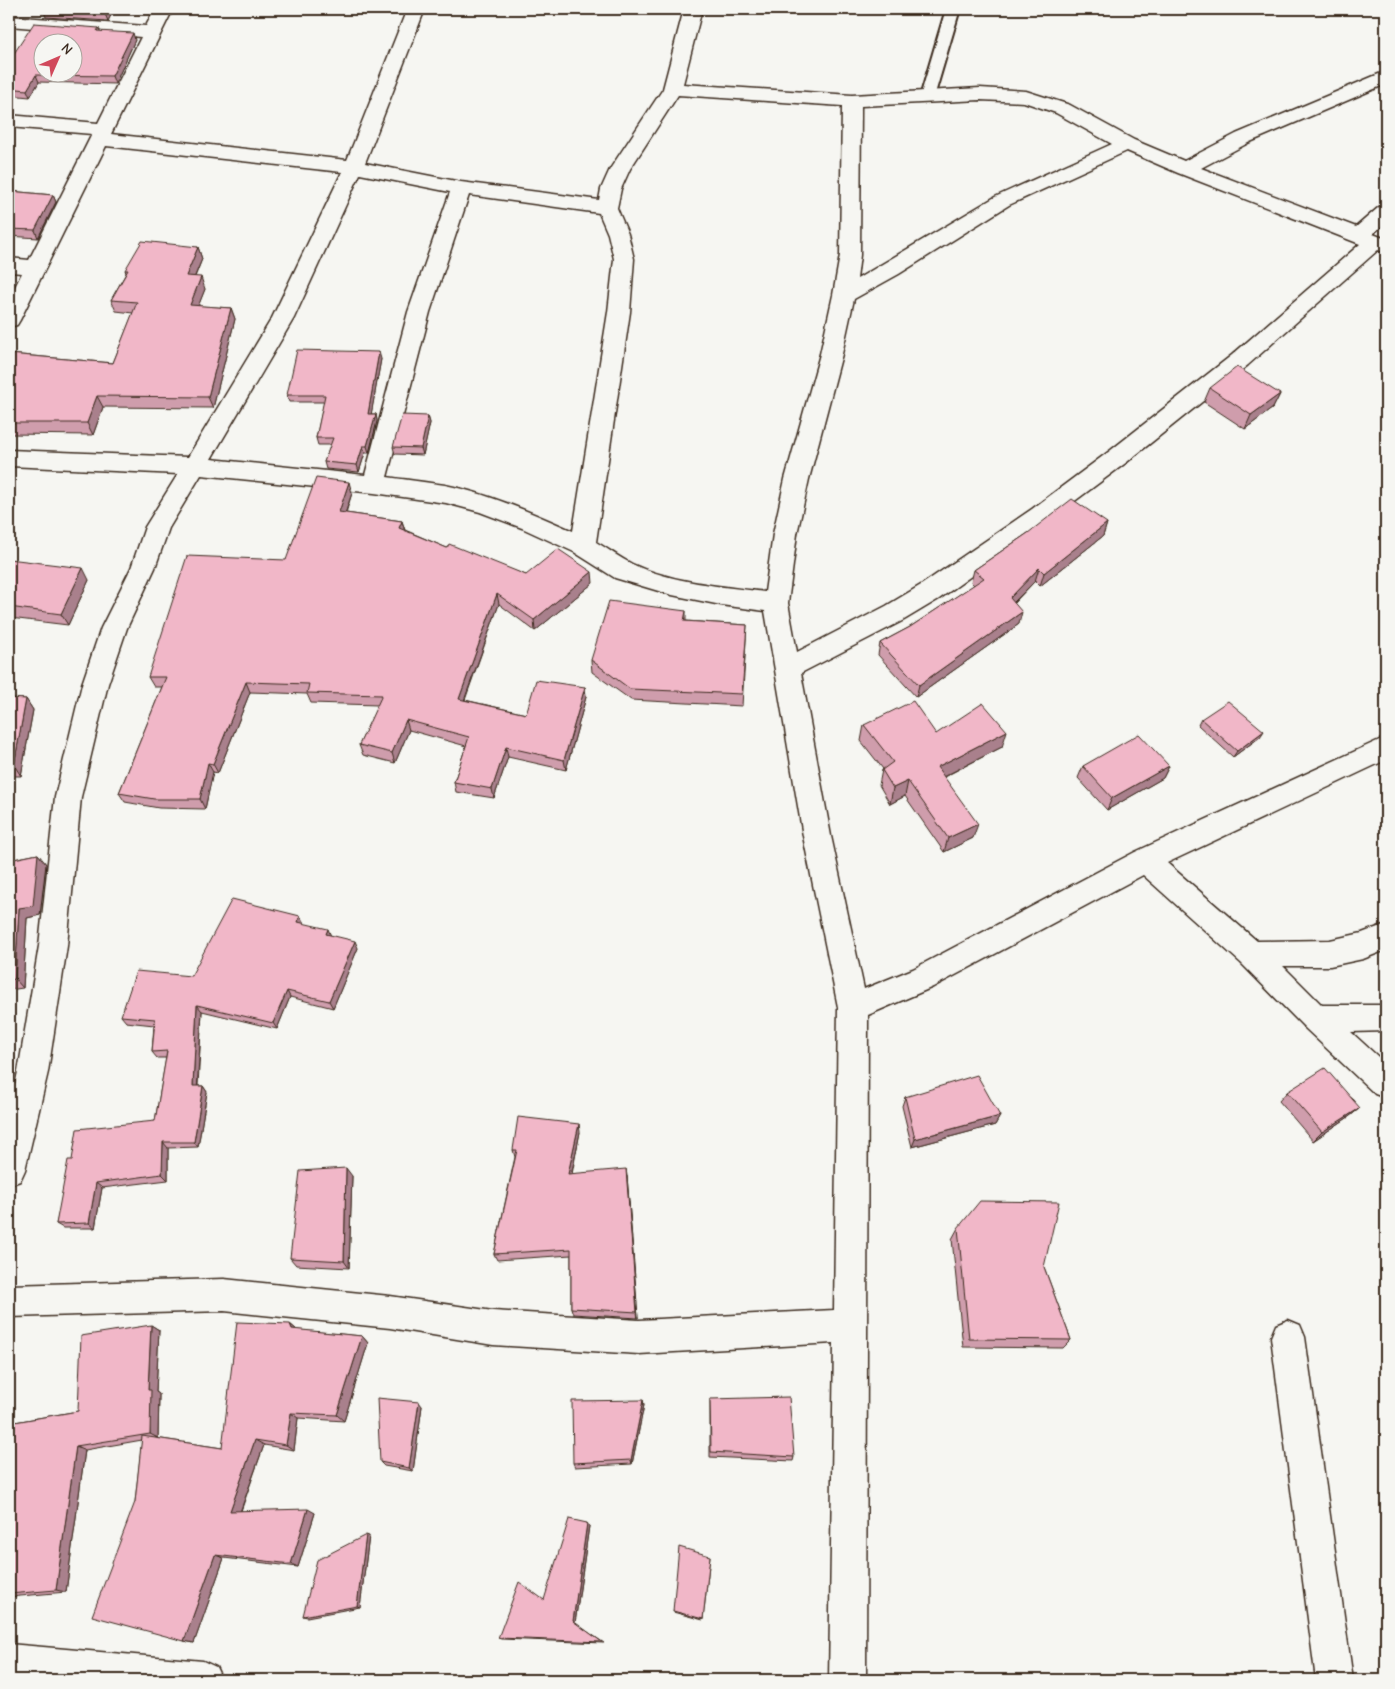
<svg xmlns="http://www.w3.org/2000/svg" width="1395" height="1689" viewBox="0 0 1395 1689" font-family="'Comic Neue',sans-serif">
<rect width="100%" height="100%" fill="#f6f6f2"/>
<filter id="ink" filterUnits="userSpaceOnUse"><feTurbulence type="fractalNoise" baseFrequency=".02" numOctaves="2"/><feDisplacementMap in="SourceGraphic" scale="10" xChannelSelector="R" yChannelSelector="G"/><feConvolveMatrix kernelMatrix="1 2 1 2 8 2 1 2 1" color-interpolation-filters="sRGB"/></filter>
<g filter="url(#ink)">
<g fill="none" stroke-linecap="round" stroke-linejoin="round">
<g stroke="#3b2a1e" stroke-width="4">
<polygon id="lane" points="946,9 960,9 934,97 932,100 922,100 920,97"/>
</g>
<g stroke="#3b2a1e" stroke-width="3">
<g id="street">
<path d="M155,9H173L111,134L347,160L407,9H425L365,163L461,182L599,200L601,189L610,169L663,89L684,9H702L683,84L852,95L980,88L1026,91L1070,105L1134,140L1184,161L1236,134L1386,71V84L1250,142L1201,168L1356,227L1379,207L1386,206V222L1373,234L1386,239V253L1378,250L1248,365L1127,462L1048,521L939,599L904,620L801,673L831,836L864,989L913,969L1135,852L1386,737V760L1167,863L1257,941L1330,940L1362,933L1386,924V950L1363,959L1330,966H1283L1322,1005H1386V1031L1351,1032L1386,1064V1098L1375,1094L1306,1029L1241,963L1143,875L933,987L868,1015L866,1680H829L834,1343L639,1354L493,1345L390,1328L224,1311L9,1317V1285L224,1279L390,1296L493,1311L639,1320L834,1310L838,1007L803,836L765,611L721,605L672,595L615,578L574,552L522,528L480,512L446,503L374,493L201,475L169,528L155,568L127,628L108,684L81,797L67,946L48,1072L25,1170L20,1181L9,1185V1109L18,1072L39,946L55,797L82,684L101,628L131,568L145,527L178,474L9,466V450L188,457L272,318L342,172L106,146L20,320L17,325L9,327V299L22,273L9,272V258L29,260L92,134L9,127V115L98,123L141,37L9,26V16L146,26ZM678,95L842,106L840,255L833,295L820,354L785,479L773,534L765,592C724,587 670,582 632,564C620,558 608,549 596,542L630,312L634,259L628,234L617,208L621,189L630,169ZM980,100L1024,102L1056,113L1112,144L995,197L857,279L860,255L861,106ZM1127,151L1178,173L1360,244L1232,355L1111,450L1032,509L921,585L886,606L797,652L788,603L797,534L809,479L842,354L854,299L899,274L1009,205ZM360,174L450,192L408,312L365,475L211,459L294,318ZM469,195L599,213L608,234L614,259L608,312L573,531C532,513 490,494 445,485C426,482 407,480 387,477L430,312Z"/>
<polygon points="1288,1320 1300,1325 1305,1337 1353,1680 1316,1680 1271,1337 1276,1325"/>
<polygon points="9,1644 203,1661 216,1667 222,1680 9,1680"/>
</g>
</g>
<use href="#lane" fill="#f6f6f2" fill-rule="evenodd"/>
<use href="#street" fill="#f6f6f2" fill-rule="evenodd"/>
</g>
<g fill="#cf9dac" stroke="#3b2a1e">
<polygon points="43,9 114,9 108,21 46,17"/>
<polygon points="99,28 100,31 135,40 115,84 39,82 30,97 9,95 9,61"/>
<polygon points="9,191 53,195 56,202 38,238 9,236"/>
<polygon points="198,247 202,259 195,277 205,289 198,306 231,308 235,319 213,408 103,407 93,435 9,434 9,354 113,363 133,313 116,311 111,300 126,273 125,270"/>
<polygon points="381,359 371,414 376,414 377,421 369,453 365,453 359,472 326,469 324,462 331,445 318,445 316,438 324,402 289,402 287,395"/>
<polygon points="1210,388 1280,394 1273,408 1245,429 1204,402"/>
<polygon points="428,416 430,423 423,455 395,454 393,447"/>
<polygon points="352,493 346,513 402,521 405,530 447,548 526,575 593,583 535,631 499,604 465,700 526,714 585,687 586,697 566,770 508,757 494,798 456,792 454,782 466,746 409,730 395,763 363,755 359,745 378,705 311,703 307,694 250,692 218,773 213,772 205,809 159,808 125,802 119,793 162,687 154,687 148,677 286,560"/>
<polygon points="1107,523 1103,536 1040,586 1035,581 1014,603 1019,624 916,697 878,655 880,643 910,627 974,585 971,582 974,570 1028,533"/>
<polygon points="9,559 89,580 68,625 10,618 9,623"/>
<polygon points="686,611 686,621 747,625 742,706 631,700 592,672 591,660"/>
<polygon points="9,698 26,699 33,710 21,776 9,776"/>
<polygon points="1201,719 1260,737 1233,757 1198,725"/>
<polygon points="864,725 936,734 1002,747 944,777 973,838 944,852 905,796 890,804 879,785 882,770 883,769 861,741"/>
<polygon points="1083,766 1169,766 1163,778 1107,810 1078,778"/>
<polygon points="38,854 46,864 40,915 27,918 23,988 9,990 9,860"/>
<polygon points="304,923 304,924 358,948 333,1008 290,997 277,1029 202,1011 198,1086 203,1086 207,1092 198,1147 168,1148 168,1180 102,1188 95,1228 63,1228 56,1224 72,1160 155,1121 166,1058 157,1058 152,1052 154,1025 126,1022 121,1016 191,976"/>
<polygon points="1287,1092 1360,1108 1350,1116 1313,1141 1279,1101"/>
<polygon points="905,1097 1000,1116 995,1125 912,1147 902,1106"/>
<polygon points="580,1132 572,1174 627,1176 638,1318 573,1314 571,1308 571,1255 497,1260 494,1254 515,1157 513,1150"/>
<polygon points="352,1176 349,1268 296,1265 290,1258"/>
<polygon points="958,1228 1044,1267 1071,1340 1063,1348 963,1347 952,1239"/>
<polygon points="290,1324 297,1330 362,1336 368,1343 344,1421 298,1418 294,1450 264,1445 241,1511 315,1513 298,1567 224,1558 194,1643 184,1641 135,1502 142,1440 85,1450 66,1592 9,1597 9,1423 78,1411 151,1325 159,1330 156,1392 159,1394 158,1438 155,1438 222,1448"/>
<polygon points="710,1399 794,1457 793,1461 710,1457"/>
<polygon points="643,1400 644,1405 632,1464 575,1467 573,1463"/>
<polygon points="422,1406 413,1471 384,1466 380,1462"/>
<polygon points="589,1526 575,1623 604,1643 501,1639 498,1638 544,1600"/>
<polygon points="369,1536 360,1607 307,1617 303,1616"/>
<polygon points="710,1556 703,1620 673,1612 673,1611"/>
</g>
<g fill="#a9808c" stroke="#3b2a1e">
<polygon points="108,9 114,9 108,21 105,14"/>
<polygon points="133,33 135,40 115,84 112,76"/>
<polygon points="36,75 39,82 30,97 27,90"/>
<polygon points="53,195 56,202 38,238 35,230"/>
<polygon points="198,247 202,259 190,288 186,276"/>
<polygon points="201,277 205,289 194,317 190,305"/>
<polygon points="231,308 235,319 213,408 208,397"/>
<polygon points="379,352 381,359 370,421 368,414"/>
<polygon points="1280,394 1273,408 1245,429 1251,415"/>
<polygon points="97,396 103,407 93,435 87,423"/>
<polygon points="376,414 377,421 369,453 367,446"/>
<polygon points="428,416 430,423 423,455 421,448"/>
<polygon points="363,446 365,453 359,472 357,465"/>
<polygon points="349,482 352,493 342,523 339,512"/>
<polygon points="402,521 405,532 399,528"/>
<polygon points="1107,523 1103,536 1040,586 1044,573"/>
<polygon points="83,568 89,580 68,625 61,614"/>
<polygon points="1039,568 1035,581 1006,610 1010,598"/>
<polygon points="592,572 593,583 535,631 534,620"/>
<polygon points="497,594 499,604 461,709 459,699"/>
<polygon points="1022,612 1019,624 916,697 919,685"/>
<polygon points="246,682 250,692 218,773 213,764"/>
<polygon points="585,687 586,697 566,770 564,760"/>
<polygon points="26,699 33,710 21,776 14,765"/>
<polygon points="406,720 409,730 395,763 392,753"/>
<polygon points="1007,731 1002,747 933,782 937,767"/>
<polygon points="1264,731 1260,737 1233,757 1237,751"/>
<polygon points="506,747 508,757 494,798 492,789"/>
<polygon points="208,763 213,772 205,809 200,799"/>
<polygon points="1169,766 1163,778 1107,810 1112,798"/>
<polygon points="908,781 905,796 890,804 893,788"/>
<polygon points="978,824 973,838 944,852 948,838"/>
<polygon points="38,854 46,864 40,915 27,918 23,988 15,979 19,908"/>
<polygon points="300,916 304,923 301,929 298,922"/>
<polygon points="328,929 331,936 326,934"/>
<polygon points="355,941 358,948 333,1008 329,1001"/>
<polygon points="287,991 290,997 277,1029 273,1023"/>
<polygon points="197,1005 202,1011 197,1092 193,1086"/>
<polygon points="203,1086 207,1092 198,1147 194,1142"/>
<polygon points="1360,1108 1350,1116 1313,1141 1322,1132"/>
<polygon points="1000,1116 995,1125 912,1147 915,1139"/>
<polygon points="579,1124 580,1132 570,1181 568,1174"/>
<polygon points="163,1142 168,1148 168,1180 162,1174"/>
<polygon points="346,1168 352,1176 349,1268 344,1261"/>
<polygon points="626,1169 627,1176 638,1318 637,1312"/>
<polygon points="96,1183 102,1188 95,1228 89,1223"/>
<polygon points="290,1324 298,1331 292,1329"/>
<polygon points="151,1325 159,1330 156,1392 159,1394 158,1438 150,1434 148,1390"/>
<polygon points="362,1336 368,1343 344,1421 337,1415"/>
<polygon points="643,1400 644,1405 632,1464 631,1460"/>
<polygon points="419,1402 422,1406 413,1471 409,1468"/>
<polygon points="291,1413 298,1418 294,1450 286,1445"/>
<polygon points="255,1440 264,1445 239,1515 230,1511"/>
<polygon points="76,1446 85,1450 66,1592 56,1590"/>
<polygon points="308,1509 315,1513 298,1567 291,1564"/>
<polygon points="587,1523 589,1526 575,1623 573,1621"/>
<polygon points="366,1535 369,1536 360,1607 357,1606"/>
<polygon points="215,1555 224,1558 194,1643 184,1641"/>
</g>
<g fill="#f1b7c8" stroke="#3b2a1e" fill-rule="evenodd">
<polygon points="43,9 108,9 105,14"/>
<path d="M34,23L99,28L97,31L133,33L112,76L36,75L27,90L9,88V61ZM42,42H72V72H42Z"/>
<polygon points="9,191 53,195 35,230 9,229"/>
<polygon points="142,241 198,247 186,276 201,277 190,305 231,308 208,397 97,396 87,423 9,423 9,354 113,363 137,302 111,300 128,270 125,270"/>
<polygon points="297,350 379,352 368,414 376,414 367,446 363,446 357,465 324,462 333,438 316,438 325,395 287,395"/>
<polygon points="1237,367 1280,394 1251,415 1210,388"/>
<polygon points="402,415 428,416 421,448 393,447"/>
<polygon points="316,478 349,482 339,512 402,521 399,528 447,548 449,544 526,575 558,549 592,572 534,620 497,594 459,699 526,714 536,680 585,687 564,760 506,747 492,789 454,782 469,737 406,720 392,753 359,745 382,695 307,693 309,684 246,682 213,764 208,763 200,799 154,799 119,793 166,677 148,677 187,556 286,560"/>
<polygon points="1072,499 1107,523 1044,573 1039,568 1010,598 1022,612 919,685 880,643 910,627 984,578 974,570 1028,533"/>
<polygon points="9,559 83,568 61,614 9,607"/>
<polygon points="609,601 686,611 684,621 747,625 742,694 630,689 591,660"/>
<polygon points="9,698 26,699 14,765 9,765"/>
<polygon points="913,701 936,734 983,703 1007,731 937,767 978,824 948,838 908,781 893,788 882,770 893,762 864,725"/>
<polygon points="1228,701 1264,731 1237,751 1201,719"/>
<polygon points="1139,734 1169,766 1112,798 1083,766"/>
<polygon points="38,854 33,906 19,908 15,979 9,980 9,860"/>
<polygon points="232,899 300,916 298,922 328,929 326,934 355,941 329,1001 287,991 273,1023 197,1005 193,1086 203,1086 194,1142 163,1142 162,1174 96,1183 89,1223 56,1224 68,1160 72,1160 77,1129 155,1121 167,1051 152,1052 155,1019 121,1016 136,971 191,976"/>
<polygon points="1325,1068 1360,1108 1322,1132 1287,1092"/>
<polygon points="977,1075 1000,1116 915,1139 905,1097"/>
<polygon points="518,1117 579,1124 568,1174 626,1169 637,1312 571,1308 571,1249 494,1254 517,1150 513,1150"/>
<polygon points="346,1168 344,1261 290,1258 300,1171"/>
<polygon points="980,1201 1059,1202 1044,1267 1071,1340 969,1339 958,1228"/>
<polygon points="237,1322 290,1324 292,1329 362,1336 337,1415 291,1413 286,1445 255,1440 230,1511 308,1509 291,1564 215,1555 184,1641 92,1616 135,1502 142,1436 222,1448"/>
<polygon points="151,1325 148,1390 151,1390 150,1434 76,1446 56,1590 9,1594 9,1423 78,1411 81,1336"/>
<polygon points="789,1397 794,1457 711,1452 710,1399"/>
<polygon points="377,1398 419,1402 409,1468 380,1462"/>
<polygon points="643,1400 631,1460 573,1463 572,1401"/>
<polygon points="569,1519 587,1523 573,1621 602,1642 498,1638 519,1582 544,1600"/>
<polygon points="366,1535 357,1606 303,1616 317,1560"/>
<polygon points="679,1547 710,1556 703,1619 673,1611"/>
</g>
</g>
<rect width="1395" height="1689" fill="none" stroke="#f6f6f2" stroke-width="30"/>
<rect x="15" y="15" width="1365" height="1659" fill="none" stroke="#3b2a1e" stroke-width="2" filter="url(#ink)"/>
<g transform="translate(58 58) rotate(45)"><circle r="24" fill="#f6f6f2" stroke="#aba49d"/>
<path d="M0-4L9 19L0 12L-9 19Z" fill="#d1495b"/>
<text y="-8" font-size="14" font-weight="bold" text-anchor="middle" fill="#3b2a1e">N</text>
</g>
</svg>
